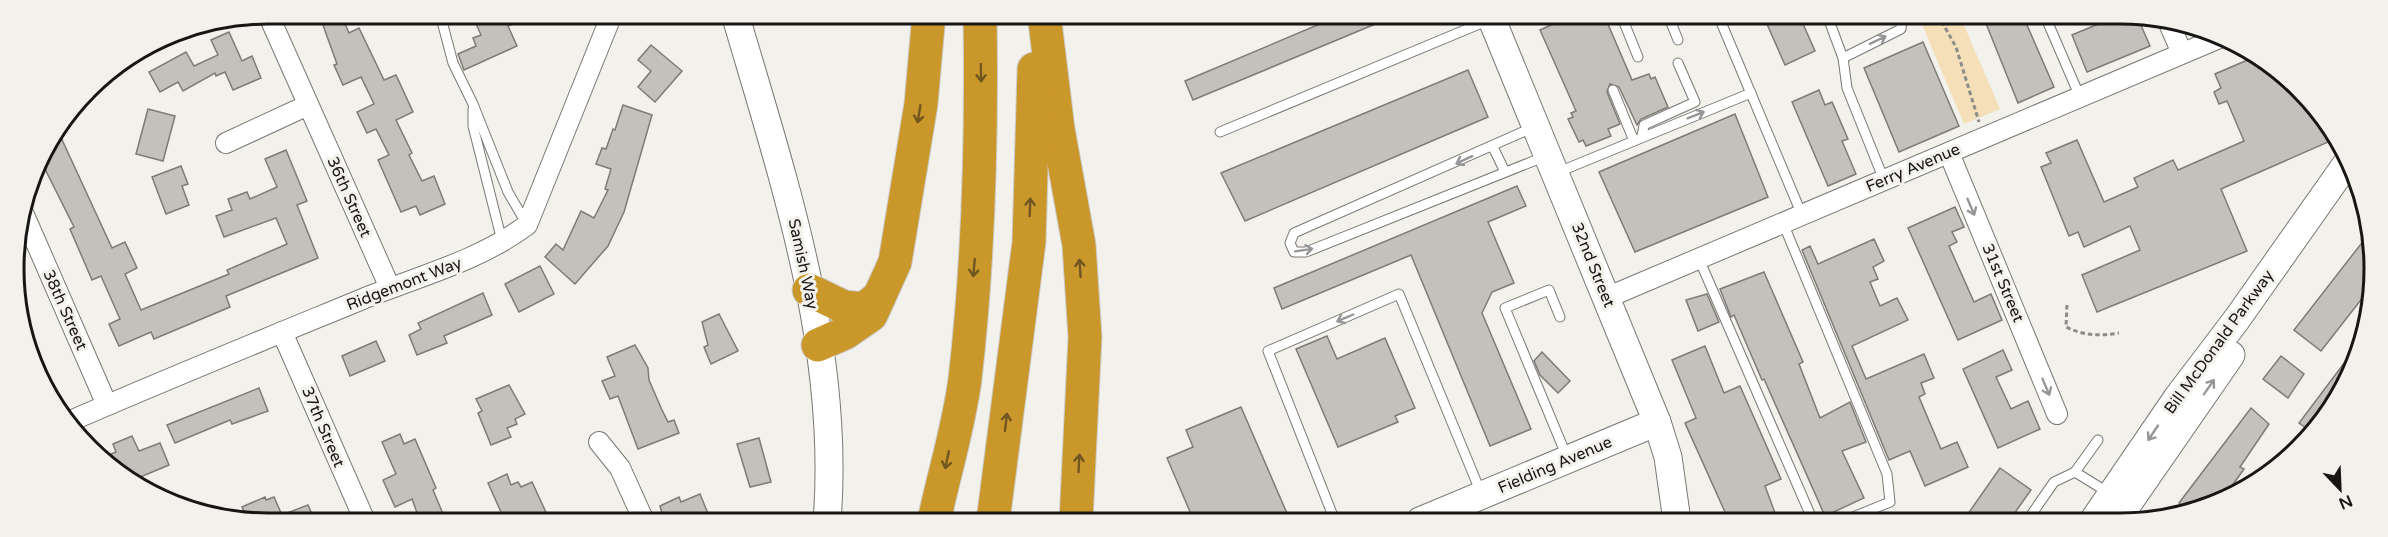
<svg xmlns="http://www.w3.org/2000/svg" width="2388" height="537" viewBox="0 0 2388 537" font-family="'Varela Round',sans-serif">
<rect width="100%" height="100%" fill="#f3f1ec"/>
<polygon fill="#f5dfb9" points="1918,15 1960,16 2000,109 1964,124"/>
<g fill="#c4c1bd" stroke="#7d7b77" stroke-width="1.5">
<polygon points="319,14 341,14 349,33 359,28 384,80 396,75 413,112 396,120 412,153 409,155 422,181 434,176 445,204 420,215 416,206 401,212 378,160 389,155 376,129 367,133 357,112 374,104 361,77 343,85 334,65 337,64"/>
<polygon points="480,14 536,14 508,26 517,46 464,70 458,54 476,46 473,38 481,35 473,17"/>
<polygon points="1341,15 1397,15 1193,100 1185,81"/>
<polygon points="1574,15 1604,15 1632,80 1649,74 1651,79 1655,77 1668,107 1641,119 1637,125 1619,87 1610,84 1607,92 1620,124 1608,129 1611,136 1586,146 1583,140 1579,142 1568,119 1573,117 1571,113 1576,111 1540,30"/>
<polygon points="1763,15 1799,15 1815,51 1785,65"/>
<polygon points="1983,16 2023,16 2054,87 2018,103"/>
<polygon points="2100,16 2137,16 2150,46 2087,72 2072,35 2103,22"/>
<polygon points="229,32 242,61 252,56 261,78 233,90 225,72 216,76 215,73 183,91 178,82 160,92 149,72 186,52 194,66 218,55 211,40"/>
<polygon points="1923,42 1959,126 1899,152 1864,68"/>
<polygon points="651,45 682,71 655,102 638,87 651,71 638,60"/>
<polygon points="2257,56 2322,114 2335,139 2221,189 2247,251 2097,312 2082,275 2140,250 2130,226 2084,247 2078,232 2069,236 2041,167 2051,163 2046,153 2077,140 2104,202 2138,187 2134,178 2173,160 2178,170 2244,141 2227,101 2219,104 2214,92 2221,88 2215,74"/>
<polygon points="1468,70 1488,117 1245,221 1221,173"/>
<polygon points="1819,90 1825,105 1832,102 1848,139 1842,141 1856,174 1828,186 1792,102"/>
<polygon points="623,105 652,115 624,212 608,246 575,284 545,257 556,244 563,250 581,211 594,218 608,190 605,189 611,169 596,164 602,148 606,149 613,129 615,130"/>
<polygon points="148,109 175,116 163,161 136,154"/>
<polygon points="1735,114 1768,197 1635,252 1599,172"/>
<polygon points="58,131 112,248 125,242 137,268 125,274 141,310 229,274 227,270 287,244 276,218 224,237 216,216 232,210 228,199 247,192 250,199 277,187 265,159 286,150 307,201 297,205 318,258 226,296 230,307 154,339 151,332 119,346 109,324 120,319 101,276 92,280 70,229 74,227 39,157"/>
<polygon points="181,166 188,184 182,186 189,205 166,214 152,177"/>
<polygon points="1517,186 1526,206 1488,222 1514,283 1492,292 1482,313 1531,429 1490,446 1411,255 1282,309 1274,288"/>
<polygon points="1955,207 1964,227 1952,232 1957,242 1949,246 1974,302 1991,294 2002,320 1958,340 1908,228"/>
<polygon points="2368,235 2371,287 2321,351 2294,330"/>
<polygon points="1874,239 1884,261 1873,267 1878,279 1870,282 1880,306 1897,298 1908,320 1852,346 1866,379 1924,354 1934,378 1921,383 1925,394 1919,397 1941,449 1957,442 1968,467 1925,486 1910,451 1889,460 1802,250 1810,246 1818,264"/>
<polygon points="540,266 554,294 519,312 505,284"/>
<polygon points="1764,272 1803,362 1799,364 1820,418 1850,402 1866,442 1842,451 1864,498 1825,516 1764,379 1762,380 1734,315 1731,317 1720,289"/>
<polygon points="483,293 492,315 444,336 447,343 417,355 409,335 421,329 418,323"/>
<polygon points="1707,294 1719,322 1698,331 1686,300"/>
<polygon points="719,314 738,351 711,364 704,347 708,345 702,322"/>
<polygon points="1327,336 1337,359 1385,338 1415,408 1395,416 1398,422 1338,447 1296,349"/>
<polygon points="376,341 385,361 350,376 342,356"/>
<polygon points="635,345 648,368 649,380 662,410 668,422 674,420 679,433 638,449 618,396 610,399 602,381 615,376 607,357"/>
<polygon points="1705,346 1724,393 1740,386 1781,479 1765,486 1778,521 1729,521 1685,423 1696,418 1672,360"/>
<polygon points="2357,346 2348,382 2312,432 2299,423"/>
<polygon points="2003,350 2012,370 1996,377 2011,409 2028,401 2040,429 1998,448 1963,369"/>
<polygon points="1542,352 1570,381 1558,393 1540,375 1534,361"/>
<polygon points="2281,356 2304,374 2288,398 2263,379"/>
<polygon points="509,385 525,414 515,419 517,424 507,428 511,437 491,445 478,413 482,411 476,399"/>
<polygon points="259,388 268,411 232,424 230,420 175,443 167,425"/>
<polygon points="1241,407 1289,518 1281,521 1194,521 1167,458 1193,447 1186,430"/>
<polygon points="2251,408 2269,424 2240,467 2244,469 2222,500 2188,511 2179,503"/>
<polygon points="400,434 404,444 415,439 436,488 433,490 446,521 420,521 412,499 395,507 383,480 396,474 382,442"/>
<polygon points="132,436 139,451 160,443 169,465 131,481 104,457 116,452 113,444"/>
<polygon points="759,438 771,482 750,487 737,444"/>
<polygon points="2000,468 2031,490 2009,521 1963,521"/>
<polygon points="507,474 511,485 518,482 521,487 532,482 550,521 505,521 488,483"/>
<polygon points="700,494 711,521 664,521 660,506 679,497 681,502"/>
<polygon points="265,497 266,500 274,497 282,515 308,505 315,521 248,521 242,507"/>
</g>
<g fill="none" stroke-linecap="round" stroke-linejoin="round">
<g stroke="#7a7874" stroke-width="11">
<g id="lane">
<polyline points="440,14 453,63 473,104 508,192 526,223"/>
<polyline points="1621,15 1638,57"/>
<polyline points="1668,15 1678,40"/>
<polyline points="1718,15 1802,215"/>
<polyline points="1827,15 1843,58 1847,88 1884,180"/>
<polyline points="2045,16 2080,97"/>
<polyline points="1843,58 1901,29 1902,15"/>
<polyline points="1613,90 1634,141"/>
<polyline points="473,109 473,126 502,241"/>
<polyline points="1534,127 1294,233 1290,243 1294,252 1306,252 1546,156"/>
<polyline points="1220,132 1489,20"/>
<polyline points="1642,137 1644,125 1695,102 1678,63"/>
<polyline points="1493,147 1505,172"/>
<polyline points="1556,173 1751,93"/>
<polyline points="1783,223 1887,474 1890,502 1843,521"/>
<polyline points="1699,259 1813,521"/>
<polyline points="1560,317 1549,290 1505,308 1567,457"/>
<polyline points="2098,440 2075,472 2109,493"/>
<polyline points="1335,521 1268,351 1399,294 1481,493"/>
<polyline points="2027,521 2054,482 2075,472"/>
</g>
</g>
<g stroke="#7a7874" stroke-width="22">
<g id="street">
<polyline points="268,14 390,288"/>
<polyline points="2168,21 2182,53"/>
<polyline points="226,143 308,105"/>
<polyline points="1949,153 2057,414"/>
<polyline points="24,215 107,405"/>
<polyline points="1606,298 2219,38"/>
<polyline points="282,332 365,521"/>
<path d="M66,423C167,379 268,338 370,296C423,275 480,260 527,225L612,14"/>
<polyline points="599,442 620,468 644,521"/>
</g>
</g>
<g stroke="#7a7874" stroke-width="29">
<g id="secondary">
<path d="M735,14C783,178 841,348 827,521"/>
<polyline points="1490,15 1657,422 1668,457 1677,521"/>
<polyline points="2123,511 2231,355"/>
<polyline points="1420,521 1657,422"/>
<polyline points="2093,521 2177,398 2237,319 2347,163"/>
</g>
</g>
<g stroke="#ccc" stroke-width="35">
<g id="highway">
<polyline points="1044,14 1058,129 1079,245 1085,337 1076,521"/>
<polyline points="809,290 844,307 864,309 879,297"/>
<polyline points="818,345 845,333 871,315 895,262 921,104 929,14"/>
<path d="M934,521C944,474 959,426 965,379C979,258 982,136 980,14"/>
<polyline points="993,521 1029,242 1034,69"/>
</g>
</g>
<g stroke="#8d8c89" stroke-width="3" stroke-dasharray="4.5 3" stroke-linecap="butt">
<polyline points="1938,15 1956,47 1979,122"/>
<path d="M2067,305L2066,327C2084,336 2100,336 2119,333"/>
</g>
<use href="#lane" stroke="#fff" stroke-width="9"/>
<use href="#street" stroke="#fff" stroke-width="20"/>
<use href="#secondary" stroke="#fff" stroke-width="27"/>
<use href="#highway" stroke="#ca972b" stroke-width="33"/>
</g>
<defs><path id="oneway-shaft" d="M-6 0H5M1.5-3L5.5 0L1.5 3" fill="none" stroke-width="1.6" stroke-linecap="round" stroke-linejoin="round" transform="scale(1.5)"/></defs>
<g stroke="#979696">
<use href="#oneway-shaft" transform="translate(1878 40) rotate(-26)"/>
<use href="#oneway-shaft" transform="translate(1696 115) rotate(-22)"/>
<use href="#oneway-shaft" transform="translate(1464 160) rotate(155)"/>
<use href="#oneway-shaft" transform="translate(1971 207) rotate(67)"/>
<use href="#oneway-shaft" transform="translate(1304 250) rotate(-9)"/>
<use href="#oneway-shaft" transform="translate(1345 318) rotate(157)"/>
<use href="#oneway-shaft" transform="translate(2046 387) rotate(67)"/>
<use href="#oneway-shaft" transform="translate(2209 387) rotate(-55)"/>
<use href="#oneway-shaft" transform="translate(2153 433) rotate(124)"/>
</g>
<g stroke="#705620">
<use href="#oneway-shaft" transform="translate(981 73) rotate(89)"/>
<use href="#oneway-shaft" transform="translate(919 114) rotate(99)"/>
<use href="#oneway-shaft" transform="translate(1030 207) rotate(-88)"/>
<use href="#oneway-shaft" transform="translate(974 268) rotate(95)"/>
<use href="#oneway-shaft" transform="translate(1080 268) rotate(-94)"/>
<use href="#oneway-shaft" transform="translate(1006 422) rotate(-83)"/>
<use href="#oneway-shaft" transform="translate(947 460) rotate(102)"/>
<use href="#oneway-shaft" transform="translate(1079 463) rotate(-87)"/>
</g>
<g text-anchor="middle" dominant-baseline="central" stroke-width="6" stroke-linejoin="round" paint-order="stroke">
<g font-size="16" fill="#171615" stroke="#f3f1ec">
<text transform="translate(1913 168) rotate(-23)">Ferry Avenue</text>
<text transform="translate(349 197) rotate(66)">36th Street</text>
<text transform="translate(803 264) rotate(78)">Samish Way</text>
<text transform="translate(1593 265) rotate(68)">32nd Street</text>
<text transform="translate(2003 283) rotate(67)">31st Street</text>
<text transform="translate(404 284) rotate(-21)">Ridgemont Way</text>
<text transform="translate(65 310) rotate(66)">38th Street</text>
<text transform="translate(2219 342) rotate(-54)">Bill McDonald Parkway</text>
<text transform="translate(323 427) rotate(67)">37th Street</text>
<text transform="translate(1555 465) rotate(-23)">Fielding Avenue</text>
</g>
</g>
<path d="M0 0H2388V537H0ZM268 24H2120A244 244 0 0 1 2364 268V269A244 244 0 0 1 2120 513H268A244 244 0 0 1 24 269V268A244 244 0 0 1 268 24Z" fill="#f3f1ec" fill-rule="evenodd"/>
<path fill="none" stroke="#171615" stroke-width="3" d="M268 24H2120A244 244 0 0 1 2364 268V269A244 244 0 0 1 2120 513H268A244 244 0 0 1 24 269V268A244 244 0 0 1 268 24Z"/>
<g transform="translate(2340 489) rotate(157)" stroke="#f3f1ec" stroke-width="4.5" paint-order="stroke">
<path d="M0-4.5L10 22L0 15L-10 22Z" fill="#171615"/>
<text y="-9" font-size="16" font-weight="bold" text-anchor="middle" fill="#171615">N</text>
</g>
</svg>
